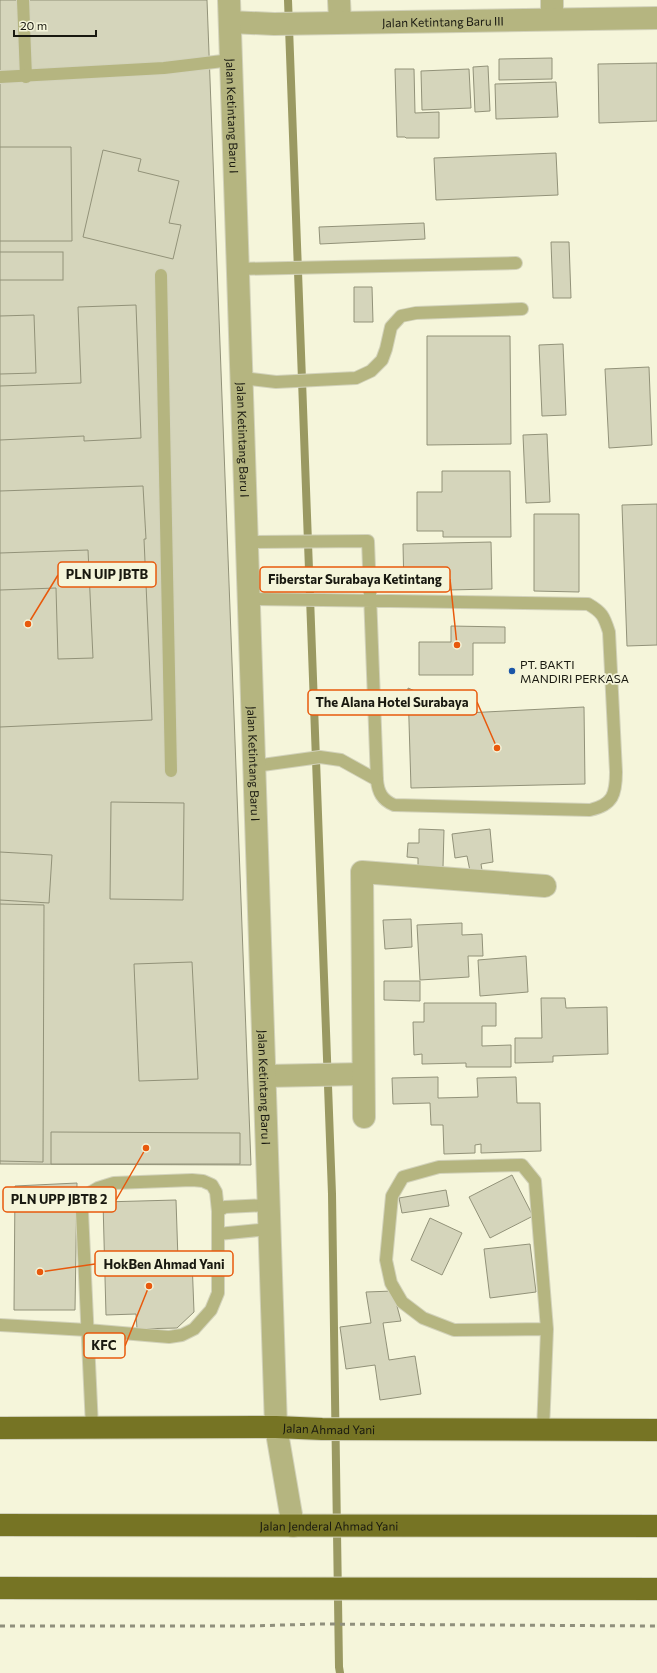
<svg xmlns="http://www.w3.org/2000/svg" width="657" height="1673" viewBox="0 0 657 1673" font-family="Commissioner,sans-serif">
<rect width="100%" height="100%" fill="#f5f5da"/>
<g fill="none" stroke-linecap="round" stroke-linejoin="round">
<polyline stroke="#9a9962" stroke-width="8" points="288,0 332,1194 339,1667 340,1673"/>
</g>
<g fill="#d5d5bb" stroke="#929279">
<polygon points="0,0 207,0 251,1165 0,1164"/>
<polygon points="552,58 552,79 499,80 499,59"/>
<polygon points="657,63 657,121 599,123 598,64"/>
<polygon points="488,66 490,111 475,112 473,67"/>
<polygon points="395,69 414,69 415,113 439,112 439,138 406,138 405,137 397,137"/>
<polygon points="469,69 471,108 422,110 421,71"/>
<polygon points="556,82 558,117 496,119 495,84"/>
<polygon points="0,147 71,147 72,241 0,241"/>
<polygon points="103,150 141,159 138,171 179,181 169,223 181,225 173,259 83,237"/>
<polygon points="556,153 558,195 436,200 434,158"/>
<polygon points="424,223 425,239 320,244 319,227"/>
<polygon points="551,242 569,242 571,298 553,298"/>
<rect x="0" y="252" width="63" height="28"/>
<polygon points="354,287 372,287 373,322 354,322"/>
<polygon points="136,305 141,438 84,441 84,436 0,440 0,386 81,383 78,307"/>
<polygon points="34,315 36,373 0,374 0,316"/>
<polygon points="427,336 510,336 511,444 427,445"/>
<polygon points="563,344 566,415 542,416 539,345"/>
<polygon points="649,367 652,445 609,448 605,369"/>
<polygon points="547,434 550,502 526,503 523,435"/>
<polygon points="442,471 510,471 511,537 443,537 443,531 417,531 417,492 442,492"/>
<polygon points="143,486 146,539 144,539 152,720 0,727 0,590 56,588 58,659 93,658 88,550 0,553 0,491"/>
<polygon points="657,504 657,645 627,646 622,505"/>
<polygon points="534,514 579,514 579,592 534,591"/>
<polygon points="491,542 492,589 404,591 403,544"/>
<polygon points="451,626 505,627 505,643 473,643 473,675 419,675 419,642 451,642"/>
<polygon points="408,688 466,713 584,707 585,784 411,788"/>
<polygon points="111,802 184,803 183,900 110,899"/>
<polygon points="419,829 444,830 443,867 418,867 418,858 407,857 408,843 419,843"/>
<polygon points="490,829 493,862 481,864 482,870 470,871 467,856 455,858 452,834"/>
<polygon points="0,852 52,855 49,903 0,900"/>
<polygon points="0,904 44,905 43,1162 0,1161"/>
<polygon points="411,919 412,947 385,949 383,920"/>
<polygon points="462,923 462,935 482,934 483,956 468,956 469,977 420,980 417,925"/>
<polygon points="526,956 528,992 480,996 478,960"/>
<polygon points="192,962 198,1079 139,1081 134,964"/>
<polygon points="384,981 420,981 420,1001 384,1000"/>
<polygon points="541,998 565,998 566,1008 607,1007 608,1054 553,1056 553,1062 515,1063 515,1038 542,1038"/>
<polygon points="424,1003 496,1003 496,1026 482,1026 482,1046 511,1045 511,1067 466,1067 466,1063 422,1064 422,1054 414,1055 413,1022 424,1022"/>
<polygon points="438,1077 438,1098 478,1097 477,1078 516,1077 517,1103 540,1103 541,1151 481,1153 481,1144 475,1145 475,1153 444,1154 443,1125 431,1125 430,1103 393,1104 392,1078"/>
<polygon points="51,1132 240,1133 240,1164 51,1164"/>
<polygon points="512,1175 533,1216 490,1238 469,1197"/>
<polygon points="77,1183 75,1310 14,1310 15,1186"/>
<polygon points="446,1190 449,1206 402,1213 399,1198"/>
<polygon points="176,1200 178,1260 192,1260 194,1312 177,1328 137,1329 136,1314 106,1315 103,1202"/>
<polygon points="430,1218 462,1233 442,1275 411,1260"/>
<polygon points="530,1244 536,1292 490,1298 484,1249"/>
<polygon points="393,1291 401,1321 383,1323 389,1360 415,1356 421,1394 380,1400 375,1365 346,1369 340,1327 371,1323 366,1292"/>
</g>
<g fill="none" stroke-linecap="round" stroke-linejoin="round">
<g stroke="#d2d2ba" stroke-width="14">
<g id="service">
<polyline points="23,0 26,77"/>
<polyline points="0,77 164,68 231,60"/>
<polyline points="238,269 516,263"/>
<polyline points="161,275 171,771"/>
<polyline points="242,378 276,382 356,378 371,371 382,360 386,349 391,327 401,316 416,313 522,309"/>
<path d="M247,542L368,541L377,780C378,792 382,800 394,805L590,810C613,805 616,794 616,772L609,632C604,616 602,612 588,604L249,599"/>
<polyline points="255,766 320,757 341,760 377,780"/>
<polyline points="218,1211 225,1207 269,1205"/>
<polyline points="218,1234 270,1229"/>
<polyline points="0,1325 87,1330 169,1337 182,1335 194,1329 211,1310 218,1293 218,1211 216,1192 212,1185 203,1181 192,1180 114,1183 98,1188 86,1195 82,1211 92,1427"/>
<polyline points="543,1430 547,1329 454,1330 423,1318 402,1302 391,1283 386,1260 392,1196 403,1177 439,1167 522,1165 535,1181 547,1329"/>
</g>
</g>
<g stroke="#d2d2ba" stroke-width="24">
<g id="minor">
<polyline points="339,0 340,22"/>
<polyline points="552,19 552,0"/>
<path id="s1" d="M230,22L274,24L657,18"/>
<polyline points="266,1076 363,1074"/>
<polyline points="364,1117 362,872 545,886"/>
</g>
</g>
<g stroke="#d2d2ba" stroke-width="24">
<g id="tertiary">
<path id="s2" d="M229,0L276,1427L293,1526"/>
</g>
</g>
<g stroke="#d2d2ba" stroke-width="24">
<g id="trunk">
<path id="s3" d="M0,1428L276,1427L322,1429L657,1430"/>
<path id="s4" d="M0,1525L657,1526"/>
<polyline points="0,1588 657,1589"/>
</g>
</g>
<use href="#service" stroke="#b5b580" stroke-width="12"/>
<use href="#minor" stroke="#b5b580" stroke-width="22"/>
<use href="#tertiary" stroke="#b5b580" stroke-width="22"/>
<use href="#trunk" stroke="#767424" stroke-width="22"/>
<polyline stroke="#90907d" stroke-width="3" stroke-dasharray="5 5" stroke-linecap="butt" points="0,1626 250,1626 318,1624 657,1626"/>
</g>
<circle fill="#1b56a8" stroke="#f5f5da" stroke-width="1.5" cx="512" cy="671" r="4"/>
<g text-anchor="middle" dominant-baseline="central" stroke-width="3.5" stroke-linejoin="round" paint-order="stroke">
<g font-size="12" fill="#191910" stroke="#f5f5da">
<text stroke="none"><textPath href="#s1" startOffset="213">Jalan Ketintang Baru III</textPath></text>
<text stroke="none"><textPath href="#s2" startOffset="116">Jalan Ketintang Baru I</textPath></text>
<text stroke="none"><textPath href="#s2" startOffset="440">Jalan Ketintang Baru I</textPath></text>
<text stroke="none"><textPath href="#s2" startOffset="764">Jalan Ketintang Baru I</textPath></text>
<text stroke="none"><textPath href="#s2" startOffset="1088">Jalan Ketintang Baru I</textPath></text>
<text stroke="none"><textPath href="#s3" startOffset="329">Jalan Ahmad Yani</textPath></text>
<text stroke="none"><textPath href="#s4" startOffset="329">Jalan Jenderal Ahmad Yani</textPath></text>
</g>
<g font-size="12" fill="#191910" stroke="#f5f5da" text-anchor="start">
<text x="520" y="664">PT. BAKTI<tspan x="520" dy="14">MANDIRI PERKASA</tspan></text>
</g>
</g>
<path fill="none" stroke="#e8590c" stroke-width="1.5" d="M28 624L58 575M457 645L450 579M497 748L477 702M146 1148L116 1200M40 1272L95 1264M149 1286L125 1346"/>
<g fill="#e8590c" stroke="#f5f5da" stroke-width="1.5">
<circle cx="28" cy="624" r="4"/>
<circle cx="457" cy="645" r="4"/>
<circle cx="497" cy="748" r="4"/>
<circle cx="146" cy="1148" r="4"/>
<circle cx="40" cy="1272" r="4"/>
<circle cx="149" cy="1286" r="4"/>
</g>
<g fill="#f5f5da" stroke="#e8590c" stroke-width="1.5">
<rect x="58" y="562" width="98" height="25" rx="4"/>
<rect x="260" y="567" width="190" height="25" rx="4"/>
<rect x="308" y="690" width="169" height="25" rx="4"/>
<rect x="3" y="1187" width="113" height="25" rx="4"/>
<rect x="95" y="1251" width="138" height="25" rx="4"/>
<rect x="84" y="1333" width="41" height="25" rx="4"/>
</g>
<g font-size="13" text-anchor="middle" font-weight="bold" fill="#191910">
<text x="107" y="579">PLN UIP JBTB</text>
<text x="355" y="584">Fiberstar Surabaya Ketintang</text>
<text x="392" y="707">The Alana Hotel Surabaya</text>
<text x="59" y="1204">PLN UPP JBTB 2</text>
<text x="164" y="1269">HokBen Ahmad Yani</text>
<text x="104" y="1350">KFC</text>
</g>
<path d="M14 30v6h82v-6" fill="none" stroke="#191910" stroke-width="2"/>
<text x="20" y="30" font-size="12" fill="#191910" stroke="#f5f5da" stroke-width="3" paint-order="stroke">20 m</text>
</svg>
